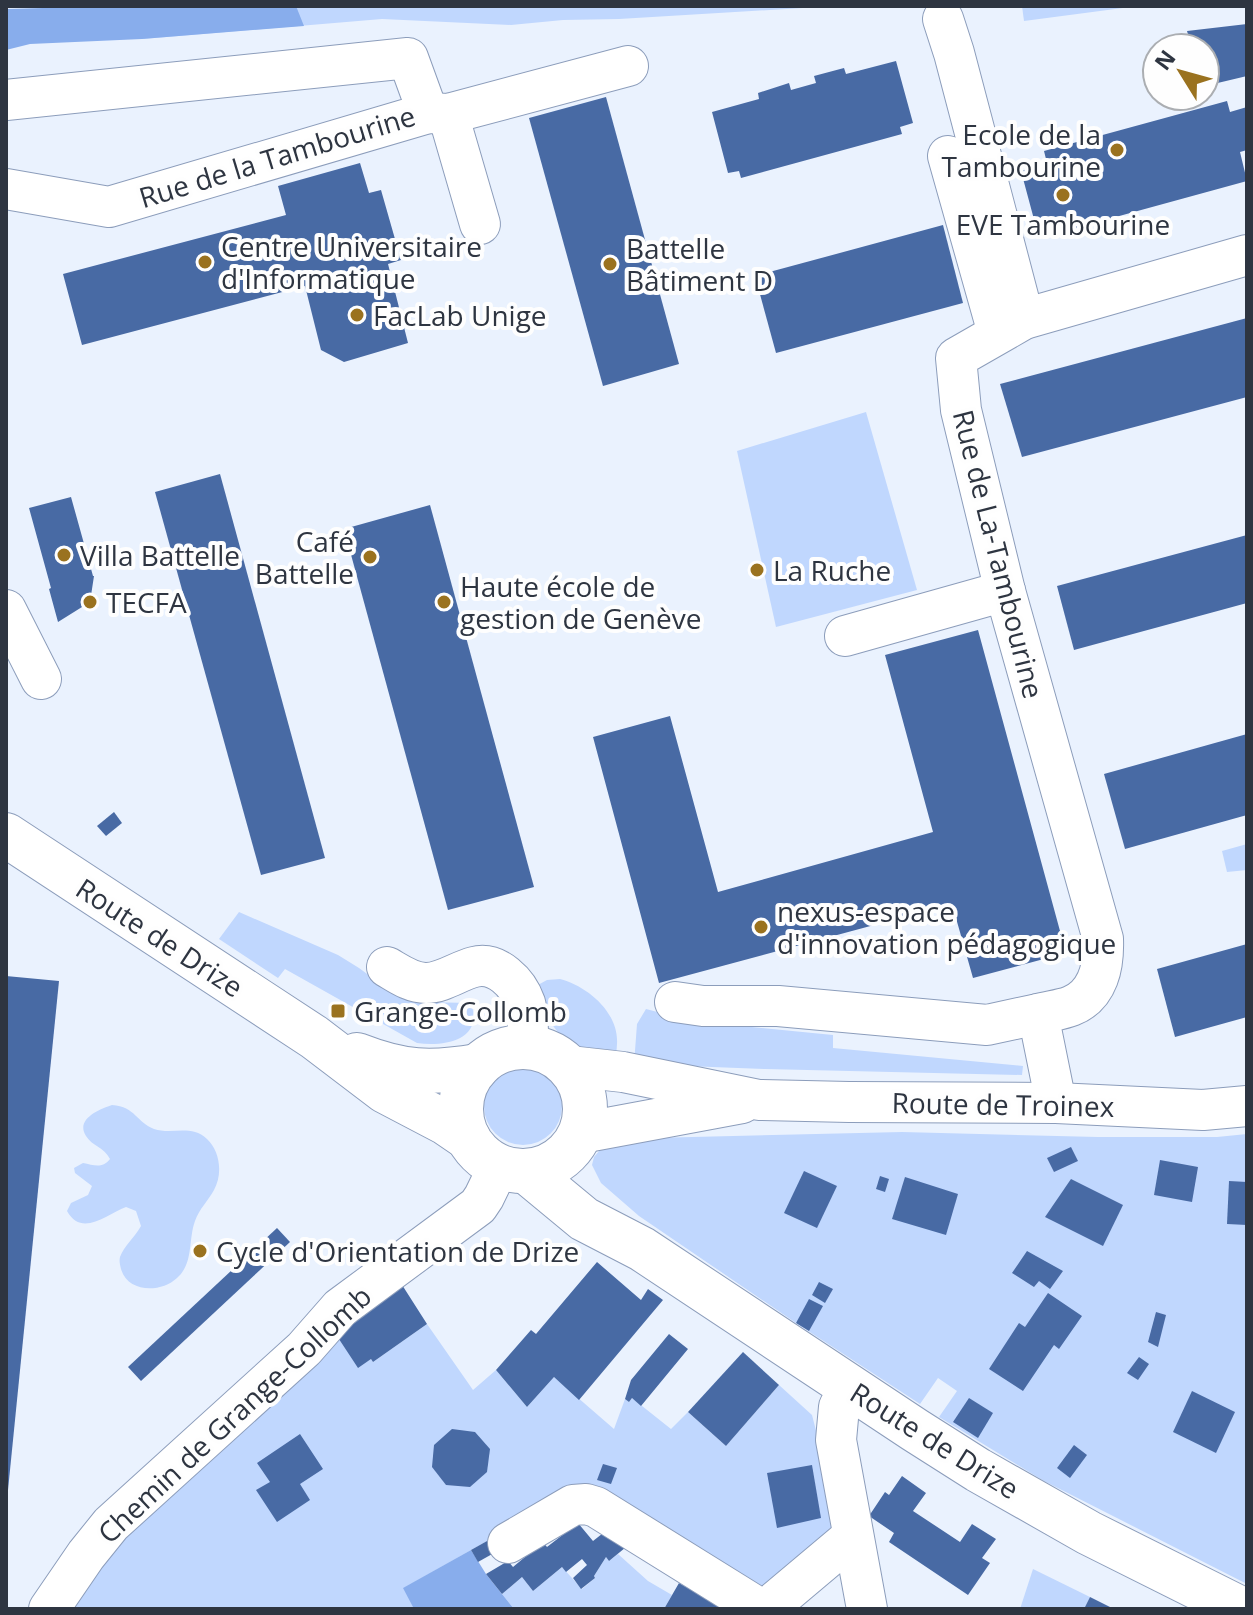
<svg xmlns="http://www.w3.org/2000/svg" width="1253" height="1615" viewBox="0 0 1253 1615" font-family="'Open Sans',sans-serif">
<rect width="100%" height="100%" fill="#eaf2fe"/>
<g fill="#c0d7fe">
<polygon points="130,6 803,6 803,8 619,19 563,20 511,25 382,19 142,39"/>
<polygon points="1022,6 1138,6 1024,21"/>
<polygon points="866,412 917,590 776,627 737,451"/>
<polygon points="1247,844 1247,870 1227,872 1222,851"/>
<path d="M239,912L338,955L359,968L385,987L422,1002L471,1003C484,1040 445,1047 417,1043L285,969L278,978L219,939Z"/>
<path d="M560,979C587,986 619,1012 617,1044C617,1050 615,1057 614,1063L582,1053L564,1040L547,1018L536,986L547,980Z"/>
<polygon points="646,1009 692,1021 833,1035 833,1048 1023,1066 1022,1075 765,1069 634,1064 637,1024"/>
<circle cx="523" cy="1106" r="39"/>
<path d="M112,1105C136,1107 136,1122 154,1129C172,1135 191,1124 207,1139C220,1151 223,1174 214,1190C208,1201 199,1209 195,1221C188,1240 194,1263 177,1278C161,1293 128,1293 121,1269C120,1265 119,1261 120,1257C124,1246 135,1237 141,1226L136,1211L126,1207C107,1214 82,1238 67,1211L71,1203L88,1195L92,1186L75,1173L74,1168L83,1163C94,1165 102,1169 110,1159C104,1147 92,1146 86,1136C75,1119 100,1109 112,1105Z"/>
<polygon points="902,1132 1098,1137 1217,1137 1247,1134 1247,1584 1044,1481 939,1417 957,1391 938,1378 920,1404 796,1323 639,1216 601,1183 592,1165 594,1157 600,1150 651,1138"/>
<polygon points="427,1324 473,1390 496,1370 527,1407 554,1377 614,1429 625,1399 629,1402 632,1398 671,1429 688,1412 726,1446 779,1385 812,1415 838,1516 830,1542 764,1595 584,1486 404,1588 414,1609 58,1609 105,1545 333,1330 358,1367 371,1359 373,1362"/>
<polygon points="618,1554 648,1581 672,1595 664,1609 514,1609 502,1594 522,1577 533,1591 562,1567 582,1589 595,1578 594,1576 606,1557 609,1561"/>
<polygon points="1033,1569 1090,1597 1084,1609 1020,1609"/>
</g>
<g fill="#88adec">
<polygon points="116,6 296,6 304,26 142,39 30,44 6,50 6,9"/>
<polygon points="471,1550 486,1574 514,1609 414,1609 403,1588"/>
</g>
<g fill="#486aa4">
<polygon points="1247,24 1247,76 1205,86 1205,48 1192,48 1187,31"/>
<polygon points="896,61 913,123 900,127 902,134 741,178 739,171 728,173 712,112 759,99 758,93 789,83 791,90 816,83 814,76 844,68 846,74"/>
<polygon points="606,97 679,364 603,386 529,118"/>
<polygon points="1227,101 1230,112 1247,107 1247,150 1240,152 1247,181 1039,238 1021,171 1047,163 1044,151"/>
<polygon points="360,163 369,193 381,190 401,260 388,264 408,343 344,362 321,350 305,286 82,345 63,274 286,215 278,186"/>
<polygon points="943,225 963,303 776,353 755,276"/>
<polygon points="1247,318 1247,397 1022,457 1000,384"/>
<polygon points="220,474 325,858 261,875 155,492"/>
<polygon points="71,497 93,576 94,576 90,602 58,622 49,589 51,588 29,508"/>
<polygon points="430,505 534,887 448,910 344,529"/>
<polygon points="1247,535 1247,603 1074,650 1057,586"/>
<polygon points="978,630 1066,953 973,978 952,904 659,983 593,737 670,716 718,892 933,832 885,655"/>
<polygon points="1247,734 1247,815 1125,849 1104,774"/>
<polygon points="114,812 122,823 106,836 97,826"/>
<polygon points="1247,944 1247,1017 1175,1037 1157,969"/>
<polygon points="6,976 59,981 8,1490 6,1490"/>
<polygon points="1071,1147 1078,1161 1054,1172 1047,1158"/>
<polygon points="1160,1160 1198,1167 1192,1202 1154,1195"/>
<polygon points="804,1171 837,1186 817,1228 784,1213"/>
<polygon points="880,1176 889,1179 885,1192 876,1189"/>
<polygon points="905,1177 958,1194 946,1235 892,1219"/>
<polygon points="1071,1179 1123,1205 1103,1246 1045,1217"/>
<polygon points="1229,1181 1247,1182 1247,1225 1227,1224"/>
<polygon points="277,1228 290,1242 141,1381 128,1367"/>
<polygon points="1027,1251 1063,1271 1050,1289 1039,1281 1034,1287 1012,1273"/>
<polygon points="597,1262 641,1300 648,1289 663,1300 579,1400 554,1377 527,1407 496,1370 531,1330 536,1334"/>
<polygon points="397,1277 427,1324 373,1362 371,1359 358,1368 333,1330"/>
<polygon points="819,1282 833,1289 825,1303 812,1295"/>
<polygon points="1048,1293 1082,1316 1059,1349 1054,1345 1023,1391 989,1369 1019,1323 1025,1327"/>
<polygon points="809,1299 823,1306 809,1331 796,1323"/>
<polygon points="1156,1312 1166,1315 1158,1347 1148,1342"/>
<polygon points="669,1334 688,1349 641,1406 632,1398 629,1402 625,1399 631,1380"/>
<polygon points="743,1352 779,1385 726,1446 688,1412"/>
<polygon points="1139,1357 1149,1364 1138,1380 1127,1373"/>
<polygon points="1192,1391 1235,1412 1216,1453 1173,1432"/>
<polygon points="969,1398 993,1413 978,1438 953,1422"/>
<polygon points="452,1429 475,1432 490,1449 487,1472 470,1487 446,1485 432,1467 434,1445"/>
<polygon points="300,1434 323,1469 300,1484 310,1500 277,1522 256,1490 270,1482 257,1463"/>
<polygon points="1074,1445 1087,1455 1070,1478 1057,1468"/>
<polygon points="603,1464 617,1468 611,1484 597,1480"/>
<polygon points="812,1465 821,1518 777,1528 767,1473"/>
<polygon points="902,1476 926,1493 913,1511 960,1542 972,1524 996,1539 982,1558 990,1563 968,1595 889,1542 894,1533 869,1516 885,1492 889,1495"/>
<polygon points="578,1523 593,1541 607,1530 631,1543 609,1561 606,1557 594,1576 595,1578 581,1589 573,1578 587,1565 582,1559 566,1572 562,1567 533,1591 522,1577 502,1594 486,1574 508,1561 513,1567 543,1542 547,1547"/>
<polygon points="487,1541 494,1553 478,1562 471,1550"/>
<polygon points="679,1583 722,1607 740,1609 664,1609"/>
<polygon points="1090,1597 1114,1609 1084,1609"/>
</g>
<g fill="none" stroke-linecap="round" stroke-linejoin="round">
<g stroke="#8c9dbb" stroke-width="42">
<g id="minor">
<polyline points="943,19 954,53 1024,319"/>
<polyline points="6,100 408,58 428,113 109,207 6,189"/>
<polyline points="428,113 448,114 628,66"/>
<polyline points="448,114 480,224"/>
<polyline points="948,156 998,333"/>
<polyline points="6,610 41,679"/>
<polyline points="845,636 1005,591"/>
<path d="M387,967C399,974 411,983 426,983C443,983 458,971 474,967C497,961 518,983 525,1003C529,1016 527,1033 529,1047"/>
<polyline points="675,1002 703,1006 778,1006 987,1025 1038,1014"/>
<polyline points="569,1066 623,1072 759,1100 849,1102 1056,1103 1203,1110 1247,1106"/>
<path d="M1056,1103L1038,1014C1049,1011 1061,1010 1071,1006C1099,995 1104,965 1103,939L1005,591L961,410L956,358L1024,319L1247,255"/>
<polyline points="581,1133 742,1103"/>
<polyline points="850,1387 839,1407 836,1440 867,1609"/>
<polyline points="508,1543 573,1505 586,1504 596,1507 757,1607 770,1606 852,1537"/>
<polyline points="49,1609 86,1555 111,1524 304,1349 340,1308 478,1206 484,1197 499,1166"/>
</g>
</g>
<g stroke="#8c9dbb" stroke-width="46">
<g id="major">
<polyline points="6,835 314,1037 385,1091 446,1123 468,1138"/>
<circle cx="523" cy="1109" r="62"/>
<path d="M357,1055C403,1073 430,1074 478,1066"/>
<polyline points="526,1171 584,1219 642,1249 915,1430 978,1470 1089,1533 1241,1609"/>
</g>
</g>
<use href="#minor" stroke="#fff" stroke-width="40"/>
<use href="#major" stroke="#fff" stroke-width="44"/>
</g>
<g fill="#9a721f" stroke="#fefefe" stroke-width="3">
<circle cx="1117" cy="150" r="8"/>
<circle cx="1063" cy="195" r="8"/>
<circle cx="205" cy="262" r="8"/>
<circle cx="610" cy="264" r="8"/>
<circle cx="357" cy="315" r="8"/>
<circle cx="64" cy="555" r="8"/>
<circle cx="370" cy="557" r="8"/>
<circle cx="757" cy="570" r="8"/>
<circle cx="90" cy="602" r="8"/>
<circle cx="444" cy="602" r="8"/>
<circle cx="761" cy="927" r="8"/>
<rect x="330" y="1003" width="16" height="16" rx="4"/>
<circle cx="200" cy="1251" r="8"/>
</g>
<g text-anchor="middle" dominant-baseline="central" stroke-width="8" stroke-linejoin="round" paint-order="stroke">
<g font-size="28" fill="#2e3541" stroke="#fefefe" text-anchor="start">
<text x="1101" y="134" text-anchor="end">Ecole de la<tspan x="1101" dy="32">Tambourine</tspan></text>
<text x="1063" y="224" text-anchor="middle">EVE Tambourine</text>
<text x="221" y="246">Centre Universitaire<tspan x="221" dy="32">d'Informatique</tspan></text>
<text x="626" y="248">Battelle<tspan x="626" dy="32">Bâtiment D</tspan></text>
<text x="373" y="315">FacLab Unige</text>
<text x="354" y="541" text-anchor="end">Café<tspan x="354" dy="32">Battelle</tspan></text>
<text x="80" y="555">Villa Battelle</text>
<text x="773" y="570">La Ruche</text>
<text x="460" y="586">Haute école de<tspan x="460" dy="32">gestion de Genève</tspan></text>
<text x="106" y="602">TECFA</text>
<text x="777" y="911">nexus-espace<tspan x="777" dy="32">d'innovation pédagogique</tspan></text>
<text x="354" y="1011">Grange-Collomb</text>
<text x="216" y="1251">Cycle d'Orientation de Drize</text>
</g>
<g font-size="28" fill="#2e3541" stroke="#fefefe">
<text transform="translate(277 156) rotate(-17)">Rue de la Tambourine</text>
<text transform="translate(999 554) rotate(76)">Rue de La-Tambourine</text>
<text transform="translate(160 937) rotate(33)">Route de Drize</text>
<text transform="translate(1003 1104) rotate(1)">Route de Troinex</text>
<text transform="translate(234 1414) rotate(-43)">Chemin de Grange-Collomb</text>
<text transform="translate(935 1440) rotate(32)">Route de Drize</text>
</g>
</g>
<rect width="1253" height="1615" fill="none" stroke="#2e3541" stroke-width="16"/>
<g transform="translate(1181 72) rotate(307)"><circle r="38" fill="#fefefe" stroke="#abaeb2" stroke-width="2"/>
<path d="M0-6L14 30L0 20L-14 30Z" fill="#9a721f"/>
<text y="-12" font-size="22" font-weight="bold" text-anchor="middle" fill="#2e3541">N</text>
</g>
</svg>
